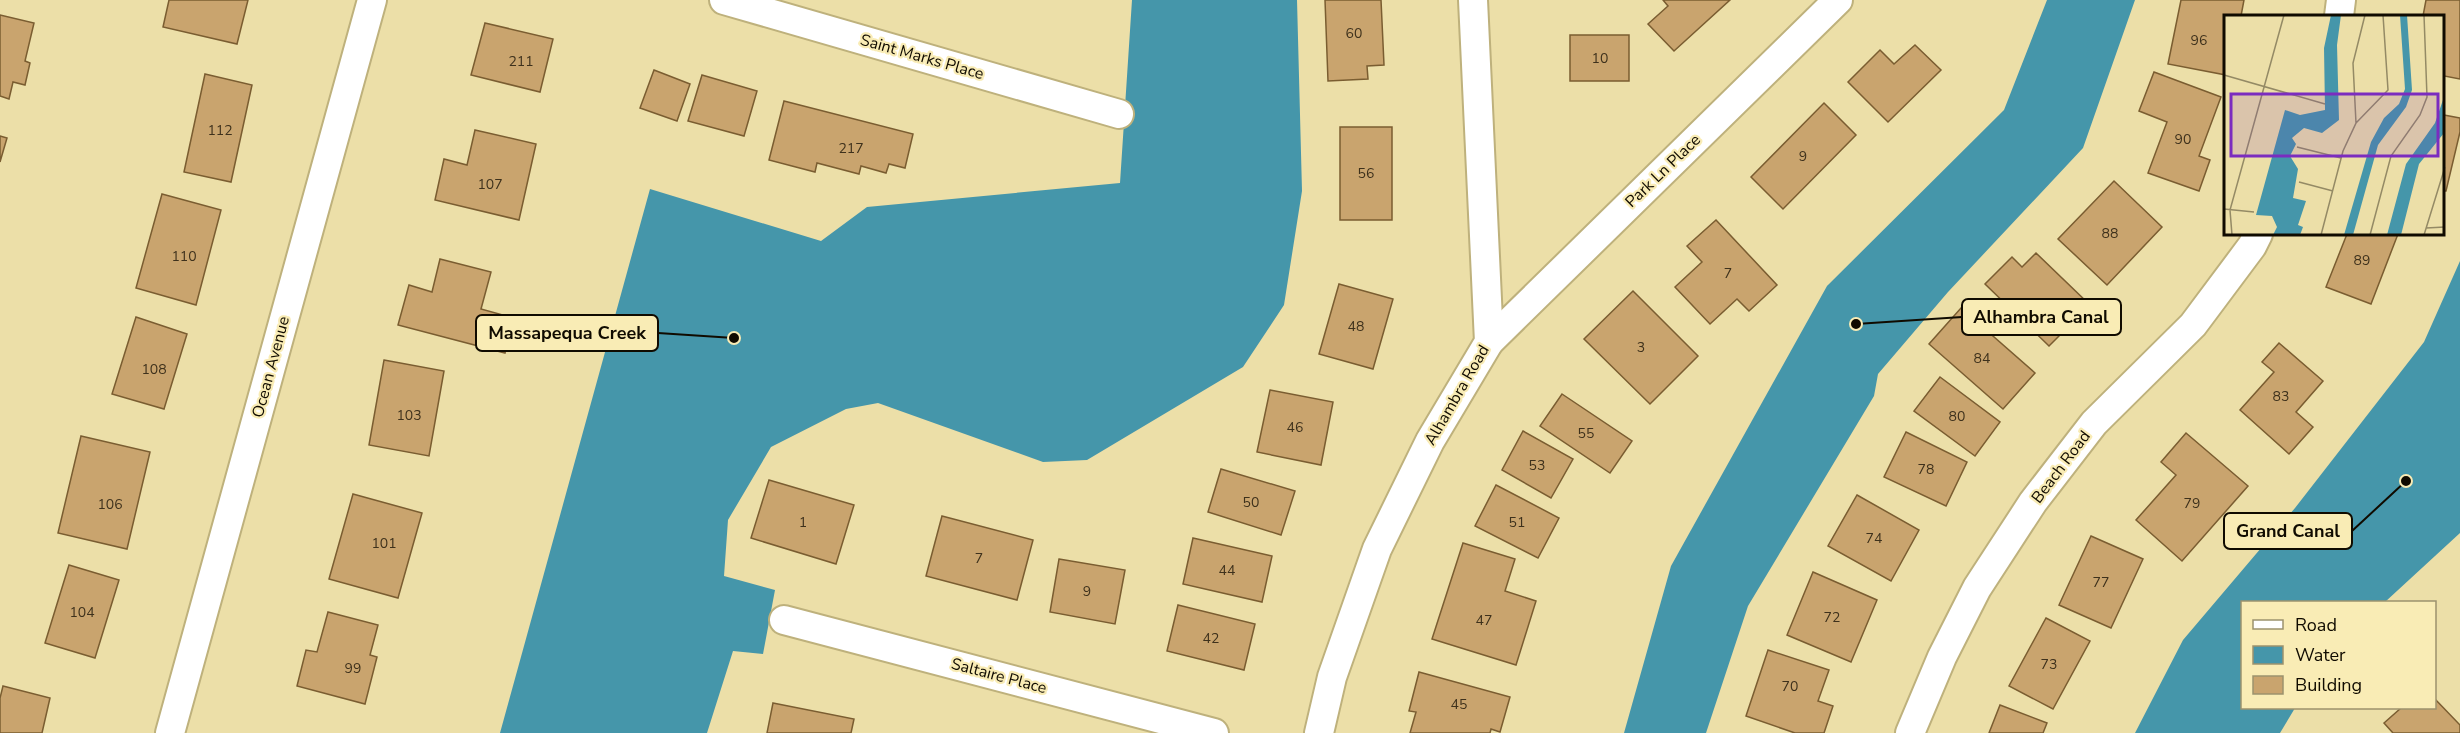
<svg xmlns="http://www.w3.org/2000/svg" width="2460" height="733" viewBox="0 0 2460 733" font-family="'Nunito Sans',sans-serif">
<rect width="100%" height="100%" fill="#ecdfa8"/>
<g fill="#4596aa">
<polygon points="1132,0 1297,0 1302,191 1284,305 1243,367 1087,460 1043,462 878,403 846,409 771,447 728,520 724,576 775,590 763,654 733,651 707,733 500,733 650,189 821,241 867,207 1120,183"/>
<polygon points="2047,0 2135,0 2083,148 1948,292 1878,374 1874,396 1748,606 1706,733 1624,733 1671,566 1827,286 2004,110"/>
<polygon points="2460,261 2460,533 2385,602 2242,602 2242,708 2295,708 2280,733 2135,733 2183,640 2295,508 2424,342"/>
</g>
<g fill="#c9a46e" stroke="#7a5d31" stroke-width="1.5">
<polygon points="169,0 248,0 237,44 163,27"/>
<polygon points="1325,0 1381,0 1384,65 1367,66 1368,79 1328,81"/>
<polygon points="1663,0 1730,0 1674,51 1648,24 1668,6"/>
<polygon points="2181,0 2244,0 2241,16 2226,16 2226,75 2168,64"/>
<polygon points="2426,0 2460,0 2460,79 2444,76 2444,16 2423,16"/>
<polygon points="0,15 34,23 25,61 30,63 25,85 13,82 9,99 0,96"/>
<polygon points="485,23 553,39 540,92 471,75"/>
<rect x="1570" y="35" width="59" height="46"/>
<polygon points="1915,45 1941,70 1888,122 1848,82 1880,50 1894,64"/>
<polygon points="654,70 690,84 677,121 640,108"/>
<polygon points="2154,72 2221,97 2199,156 2210,160 2199,191 2148,173 2167,122 2139,111"/>
<polygon points="205,74 252,85 231,182 184,172"/>
<polygon points="702,75 757,91 744,136 688,121"/>
<polygon points="784,101 913,134 905,168 889,164 886,173 861,166 859,174 817,163 815,172 769,160"/>
<polygon points="1824,103 1856,135 1783,209 1751,177"/>
<polygon points="2444,115 2460,118 2460,132 2446,191 2444,191"/>
<rect x="1340" y="127" width="52" height="93"/>
<polygon points="475,130 536,144 519,220 435,200 444,159 467,165"/>
<polygon points="0,136 7,138 0,162"/>
<polygon points="2114,181 2162,227 2107,285 2058,239"/>
<polygon points="162,194 221,210 196,305 136,288"/>
<polygon points="1716,220 1777,285 1749,311 1737,299 1710,324 1675,287 1702,262 1687,246"/>
<polygon points="2347,234 2398,234 2371,304 2326,287"/>
<polygon points="2036,253 2090,305 2049,346 1985,284 2012,257 2022,267"/>
<polygon points="440,259 491,272 481,309 514,318 505,353 398,325 409,285 432,292"/>
<polygon points="1339,284 1393,299 1373,369 1319,354"/>
<polygon points="1633,291 1698,356 1650,404 1584,339"/>
<polygon points="1961,308 2035,373 2003,409 1929,344"/>
<polygon points="136,317 187,334 164,409 112,394"/>
<polygon points="2279,343 2323,381 2296,412 2313,427 2289,454 2240,410 2274,372 2262,362"/>
<polygon points="384,360 444,371 429,456 369,445"/>
<polygon points="1940,377 2000,422 1975,456 1914,411"/>
<polygon points="1270,390 1333,402 1321,465 1257,452"/>
<polygon points="1562,394 1632,441 1610,473 1540,426"/>
<polygon points="1523,431 1573,459 1551,498 1502,470"/>
<polygon points="1906,432 1967,462 1946,506 1884,477"/>
<polygon points="2186,433 2248,486 2182,561 2136,520 2176,475 2161,462"/>
<polygon points="81,436 150,452 127,549 58,533"/>
<polygon points="1221,469 1295,491 1281,535 1208,512"/>
<polygon points="769,480 854,505 836,564 751,538"/>
<polygon points="1496,485 1559,518 1538,558 1475,526"/>
<polygon points="353,494 422,513 398,598 329,579"/>
<polygon points="1857,495 1919,530 1891,581 1828,546"/>
<polygon points="942,516 1033,540 1017,600 926,576"/>
<polygon points="2091,536 2143,559 2111,628 2059,605"/>
<polygon points="1193,538 1272,556 1262,602 1183,584"/>
<polygon points="1463,543 1515,559 1505,591 1536,601 1516,665 1432,639"/>
<polygon points="1059,559 1125,570 1115,624 1050,612"/>
<polygon points="69,565 119,580 95,658 45,643"/>
<polygon points="1813,572 1877,600 1851,662 1787,635"/>
<polygon points="1178,605 1255,624 1244,670 1167,651"/>
<polygon points="328,612 378,625 370,655 377,657 365,704 297,686 306,650 317,652"/>
<polygon points="2046,618 2090,641 2053,709 2009,686"/>
<polygon points="1768,650 1829,670 1818,701 1833,706 1824,733 1795,733 1746,716"/>
<polygon points="1419,672 1510,697 1500,732 1491,729 1490,733 1410,733 1416,712 1409,711"/>
<polygon points="3,686 50,698 42,733 0,733 0,698"/>
<polygon points="2434,698 2460,725 2460,733 2393,733 2384,723 2401,708 2434,708"/>
<polygon points="773,703 854,719 851,733 767,733"/>
<polygon points="2000,705 2047,723 2043,733 1989,733"/>
</g>
<g fill="none" stroke-linecap="round" stroke-linejoin="round">
<g stroke="#beb17c" stroke-width="32">
<g id="street">
<polyline points="724,0 1119,114"/>
<polyline points="2339,16 2341,0"/>
<polyline points="1489,342 1838,0"/>
<polyline points="784,620 1214,733"/>
<polyline points="170,733 372,0"/>
<polyline points="1319,733 1332,677 1377,549 1430,441 1489,342 1473,0"/>
<polyline points="1910,733 1942,657 1977,588 2033,502 2094,423 2193,325 2252,246 2258,234"/>
</g>
</g>
<use href="#street" stroke="#fff" stroke-width="28"/>
</g>
<g text-anchor="middle" dominant-baseline="central" stroke-width="4.5" stroke-linejoin="round" paint-order="stroke">
<g font-size="14" fill="#3e311c">
<text x="1354" y="33">60</text>
<text x="2199" y="40">96</text>
<text x="1600" y="58">10</text>
<text x="521" y="61">211</text>
<text x="220" y="130">112</text>
<text x="2183" y="139">90</text>
<text x="851" y="148">217</text>
<text x="1803" y="156">9</text>
<text x="1366" y="173">56</text>
<text x="490" y="184">107</text>
<text x="2110" y="233">88</text>
<text x="184" y="256">110</text>
<text x="2362" y="260">89</text>
<text x="1728" y="273">7</text>
<text x="1356" y="326">48</text>
<text x="1641" y="347">3</text>
<text x="1982" y="358">84</text>
<text x="154" y="369">108</text>
<text x="2281" y="396">83</text>
<text x="409" y="415">103</text>
<text x="1957" y="416">80</text>
<text x="1295" y="427">46</text>
<text x="1586" y="433">55</text>
<text x="1537" y="465">53</text>
<text x="1926" y="469">78</text>
<text x="1251" y="502">50</text>
<text x="2192" y="503">79</text>
<text x="110" y="504">106</text>
<text x="803" y="522">1</text>
<text x="1517" y="522">51</text>
<text x="1874" y="538">74</text>
<text x="384" y="543">101</text>
<text x="979" y="558">7</text>
<text x="1227" y="570">44</text>
<text x="2101" y="582">77</text>
<text x="1087" y="591">9</text>
<text x="82" y="612">104</text>
<text x="1832" y="617">72</text>
<text x="1484" y="620">47</text>
<text x="1211" y="638">42</text>
<text x="2049" y="664">73</text>
<text x="353" y="668">99</text>
<text x="1790" y="686">70</text>
<text x="1459" y="704">45</text>
</g>
<g font-size="16" fill="#100b00" stroke="#f9ecb5">
<text transform="translate(922 57) rotate(16)">Saint Marks Place</text>
<text transform="translate(1663 171) rotate(-44)">Park Ln Place</text>
<text transform="translate(271 367) rotate(-75)">Ocean Avenue</text>
<text transform="translate(1457 395) rotate(-60)">Alhambra Road</text>
<text transform="translate(2061 467) rotate(-53)">Beach Road</text>
<text transform="translate(999 676) rotate(15)">Saltaire Place</text>
</g>
</g>
<g transform="translate(2224 15)">
<rect width="220" height="220" fill="#ecdfa8"/>
<path d="M107,0H117L113,30L115,105L98,118L80,113L68,123L72,129L66,141L74,154L69,183L82,186L74,210L79,212L76,220H49L53,212L48,201L32,200L61,95L76,100L101,95L100,33ZM176,0H183L188,75L182,92L154,130L129,220H120L147,127L160,103L175,89L181,74ZM220,82V118L195,149L177,220H163L182,149L211,108Z" fill="#4596aa"/>
<path fill="none" stroke="#948a65" stroke-width="1.5" d="M0,60L101,89M132,108L164,75L159,0M73,132L117,143M75,167L109,176M0,194L30,197M202,213L221,212M8,220L6,195L60,0M97,220L119,136L132,108L129,48L141,0M146,220L167,141L196,100L203,82L200,0M200,220L221,152"/>
<path fill="#7b2cbf" fill-opacity="0.15" stroke="#7b2cbf" stroke-width="3" d="M7,79H214V141H7Z"/>
<rect width="220" height="220" fill="none" stroke="#100b00" stroke-width="3"/>
</g>
<path fill="none" stroke="#100b00" stroke-width="2" d="M1856 324L1962 317M734 338L658 333M2406 481L2352 531"/>
<g fill="#100b00" stroke="#f9ecb5" stroke-width="2">
<circle cx="1856" cy="324" r="6"/>
<circle cx="734" cy="338" r="6"/>
<circle cx="2406" cy="481" r="6"/>
</g>
<g fill="#f9ecb5" stroke="#100b00" stroke-width="2">
<rect x="1962" y="299" width="159" height="36" rx="6"/>
<rect x="476" y="315" width="182" height="36" rx="6"/>
<rect x="2224" y="513" width="128" height="36" rx="6"/>
</g>
<g font-size="18" text-anchor="middle" font-weight="bold" fill="#100b00">
<text x="2041" y="323">Alhambra Canal</text>
<text x="567" y="339">Massapequa Creek</text>
<text x="2288" y="537">Grand Canal</text>
</g>
<rect x="2241" y="601" width="195" height="108" fill="#f9ecb5" stroke="#9c926d" stroke-width="1.5"/>
<rect x="2253" y="620" width="30" height="9" fill="#ffffff" stroke="#9c926d" stroke-width="1.5"/>
<text x="2295" y="631" font-size="18" fill="#100b00">Road</text>
<rect x="2253" y="646" width="30" height="18" fill="#4596aa" stroke="#9c926d" stroke-width="1.5"/>
<text x="2295" y="661" font-size="18" fill="#100b00">Water</text>
<rect x="2253" y="676" width="30" height="18" fill="#c9a46e" stroke="#9c926d" stroke-width="1.5"/>
<text x="2295" y="691" font-size="18" fill="#100b00">Building</text>
</svg>
